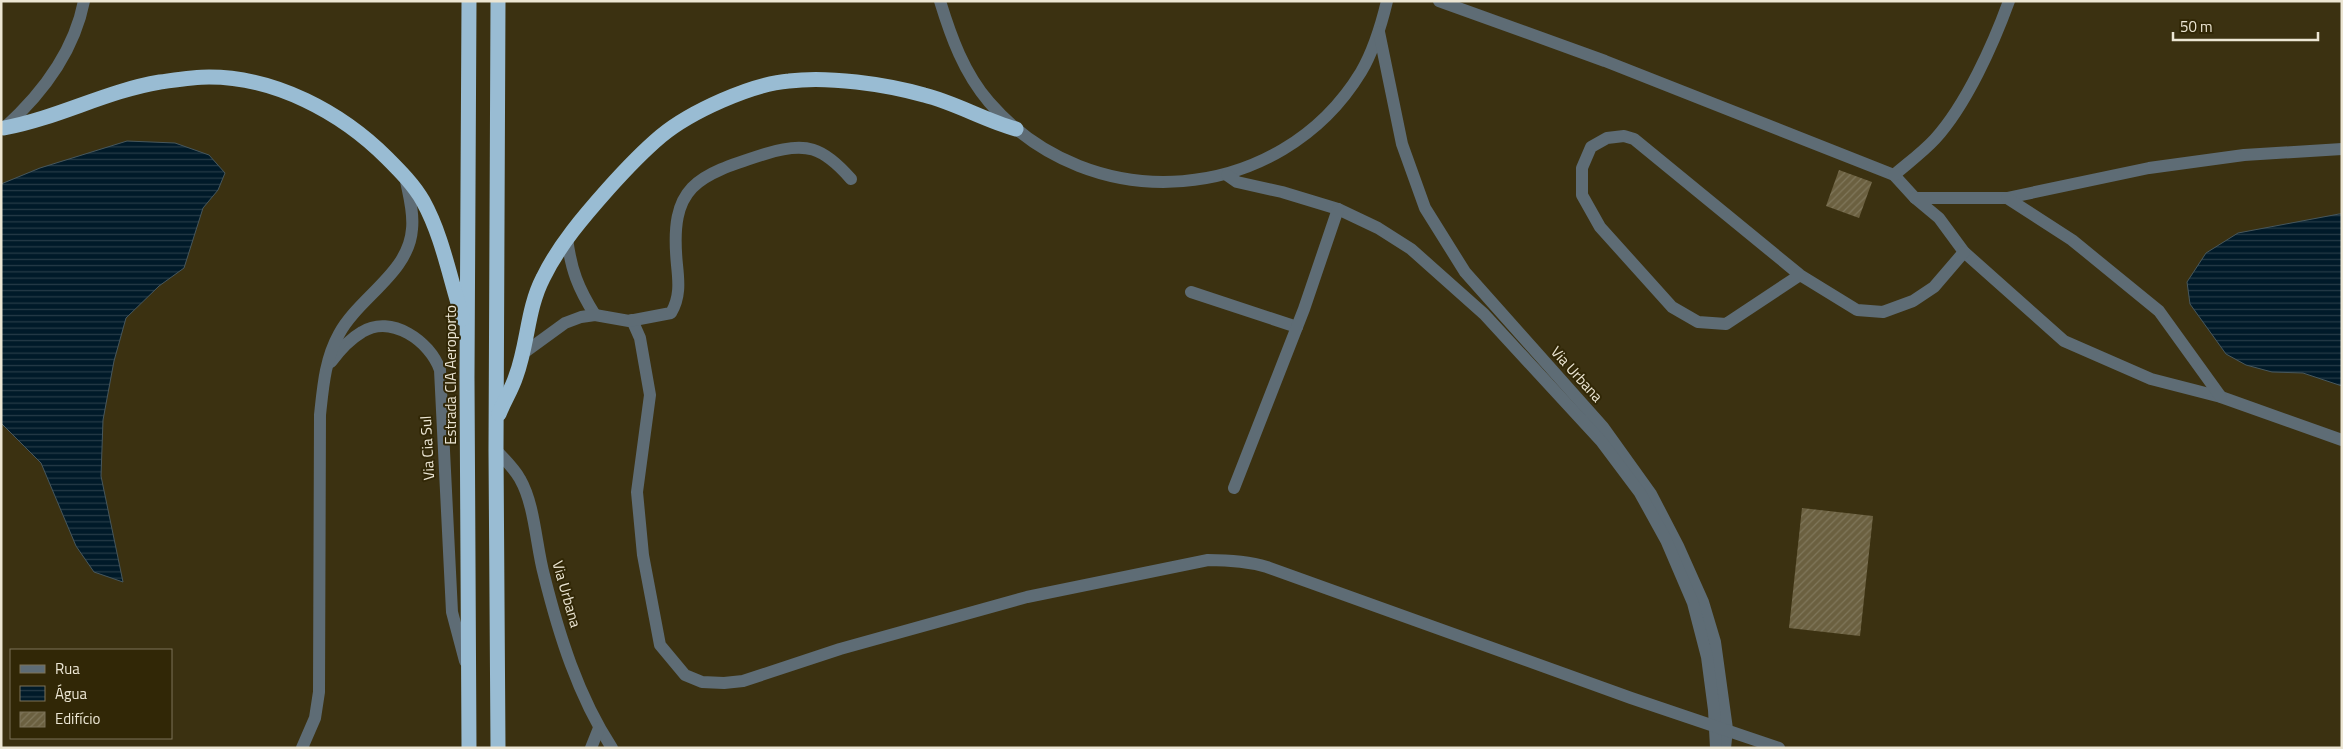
<svg xmlns="http://www.w3.org/2000/svg" width="2343" height="749" viewBox="0 0 2343 749" font-family="'Titillium Web',sans-serif">
<defs>
<pattern id="water-rules" width="6" height="5" patternUnits="userSpaceOnUse" patternTransform="scale(1.25)"><rect width="6" height="5" fill="#001a29"/><path d="M0 2.5h6" fill="none" stroke="#253b47"/></pattern>
<pattern id="building-hatch" width="6" height="6" patternUnits="userSpaceOnUse" patternTransform="scale(1.25)"><rect width="6" height="6" fill="#6b6040"/><path d="M-1 1l2-2M0 6l6-6M5 7l2-2" fill="none" stroke="#80775b"/></pattern>
</defs>
<rect width="100%" height="100%" fill="#3b3111"/>
<g fill="url(#water-rules)" stroke="#47575c">
<polygon points="127,141 175,143 209,155 225,173 218,190 203,208 184,268 159,286 126,318 114,361 103,420 101,476 123,582 94,572 76,546 41,463 1,423 1,184 40,168"/>
<polygon points="2339,214 2342,214 2342,386 2303,373 2272,372 2246,365 2226,354 2190,304 2187,282 2206,253 2238,233"/>
</g>
<g fill="url(#building-hatch)">
<polygon points="1839,170 1872,182 1859,218 1826,206"/>
<polygon points="1802,508 1873,516 1860,636 1789,628"/>
</g>
<g fill="none" stroke-linecap="round" stroke-linejoin="round">
<g stroke="#5e6c75" stroke-width="12">
<path d="M940,1C951,37 964,73 989,102C1091,220 1280,205 1361,72C1374,50 1381,26 1387,1"/>
<polyline points="1439,1 1605,61 1894,175 1915,198 1939,218 1964,252 2064,341 2151,379 2221,397 2342,440"/>
<polyline points="1379,32 1402,144 1425,208 1465,272 1603,427 1651,494 1678,546 1703,602 1715,642 1727,729 1725,748"/>
<path d="M3,129C41,95 74,52 84,1"/>
<polyline points="1227,175 1237,182 1282,192 1338,209 1378,228 1411,249 1484,314 1601,441 1640,493 1666,540 1693,603 1707,657 1714,710 1716,748"/>
<path d="M1894,175C1908,163 1923,152 1935,139C1966,105 1993,45 2009,1"/>
<polyline points="1915,198 2007,198 2149,168 2244,155 2342,149"/>
<polyline points="2007,198 2072,240 2159,311 2221,397"/>
<path d="M567,238C571,270 578,288 595,315"/>
<polyline points="1800,275 1726,324 1698,322 1672,307 1600,227 1582,195 1582,168 1591,147 1607,138 1624,136 1634,139 1800,275 1857,310 1883,312 1913,301 1934,287 1964,252"/>
<polyline points="1191,292 1297,327"/>
<path d="M632,320L640,338L650,395L637,492L643,555L660,645L685,675L702,682L724,683L743,681L840,649L1027,597L1208,560C1229,560 1247,561 1267,567L1631,698L1779,748"/>
<path d="M521,355L565,323L581,317L595,315L629,321L671,313C680,298 679,283 677,265C669,185 696,176 765,154C806,141 823,147 851,179"/>
<path d="M331,362C339,351 350,339 362,332C391,314 430,341 440,370L452,612L465,661"/>
<path d="M496,450C504,459 514,468 520,479C535,505 536,546 544,575C559,635 578,696 612,748"/>
<polyline points="1234,488 1304,309 1338,209"/>
<path d="M302,748L315,718L319,692L320,415C323,387 325,359 339,334C359,297 409,273 412,229C414,211 408,193 405,176"/>
<polyline points="591,748 599,728"/>
</g>
<g stroke="#99bcd3" stroke-width="15">
<polyline points="469,1 467,377 469,748"/>
<polyline points="498,1 496,450 498,748"/>
<path d="M4,128C58,118 106,91 160,82C175,80 193,77 209,77C275,77 341,112 387,158C400,171 414,185 423,201C443,237 450,280 463,319"/>
<path d="M499,414C504,401 512,389 516,376C528,344 527,309 543,278C559,245 584,216 608,189C625,170 642,152 661,136C690,112 751,84 789,81C828,76 885,84 924,95C956,103 984,120 1016,129"/>
</g>
</g>
<g text-anchor="middle" dominant-baseline="central" stroke-width="4" stroke-linejoin="round" paint-order="stroke">
<g font-size="15" fill="#ece6d4" stroke="#312706">
<text transform="translate(1577 374) rotate(48)">Via Urbana</text>
<text transform="translate(450 375) rotate(-90)">Estrada CIA Aeroporto</text>
<text transform="translate(427 448) rotate(-93)">Via Cia Sul</text>
<text transform="translate(567 594) rotate(74)">Via Urbana</text>
</g>
</g>
<rect width="2343" height="749" fill="none" stroke="#ece6d4" stroke-width="5"/>
<rect x="10" y="649" width="162" height="90" fill="#312706" stroke="#7c7358"/>
<rect x="20" y="665" width="25" height="8" fill="#5e6c75" stroke="#7c7358"/>
<text x="55" y="674" font-size="15" fill="#ece6d4">Rua</text>
<rect x="20" y="686" width="25" height="15" fill="url(#water-rules)" stroke="#7c7358"/>
<text x="55" y="699" font-size="15" fill="#ece6d4">Água</text>
<rect x="20" y="712" width="25" height="15" fill="url(#building-hatch)" stroke="#7c7358"/>
<text x="55" y="724" font-size="15" fill="#ece6d4">Edifício</text>
<path d="M2173 32v8h145v-8" fill="none" stroke="#ece6d4" stroke-width="2.5"/>
<text x="2180" y="32" font-size="15" fill="#ece6d4" stroke="#312706" stroke-width="4" paint-order="stroke">50 m</text>
</svg>
